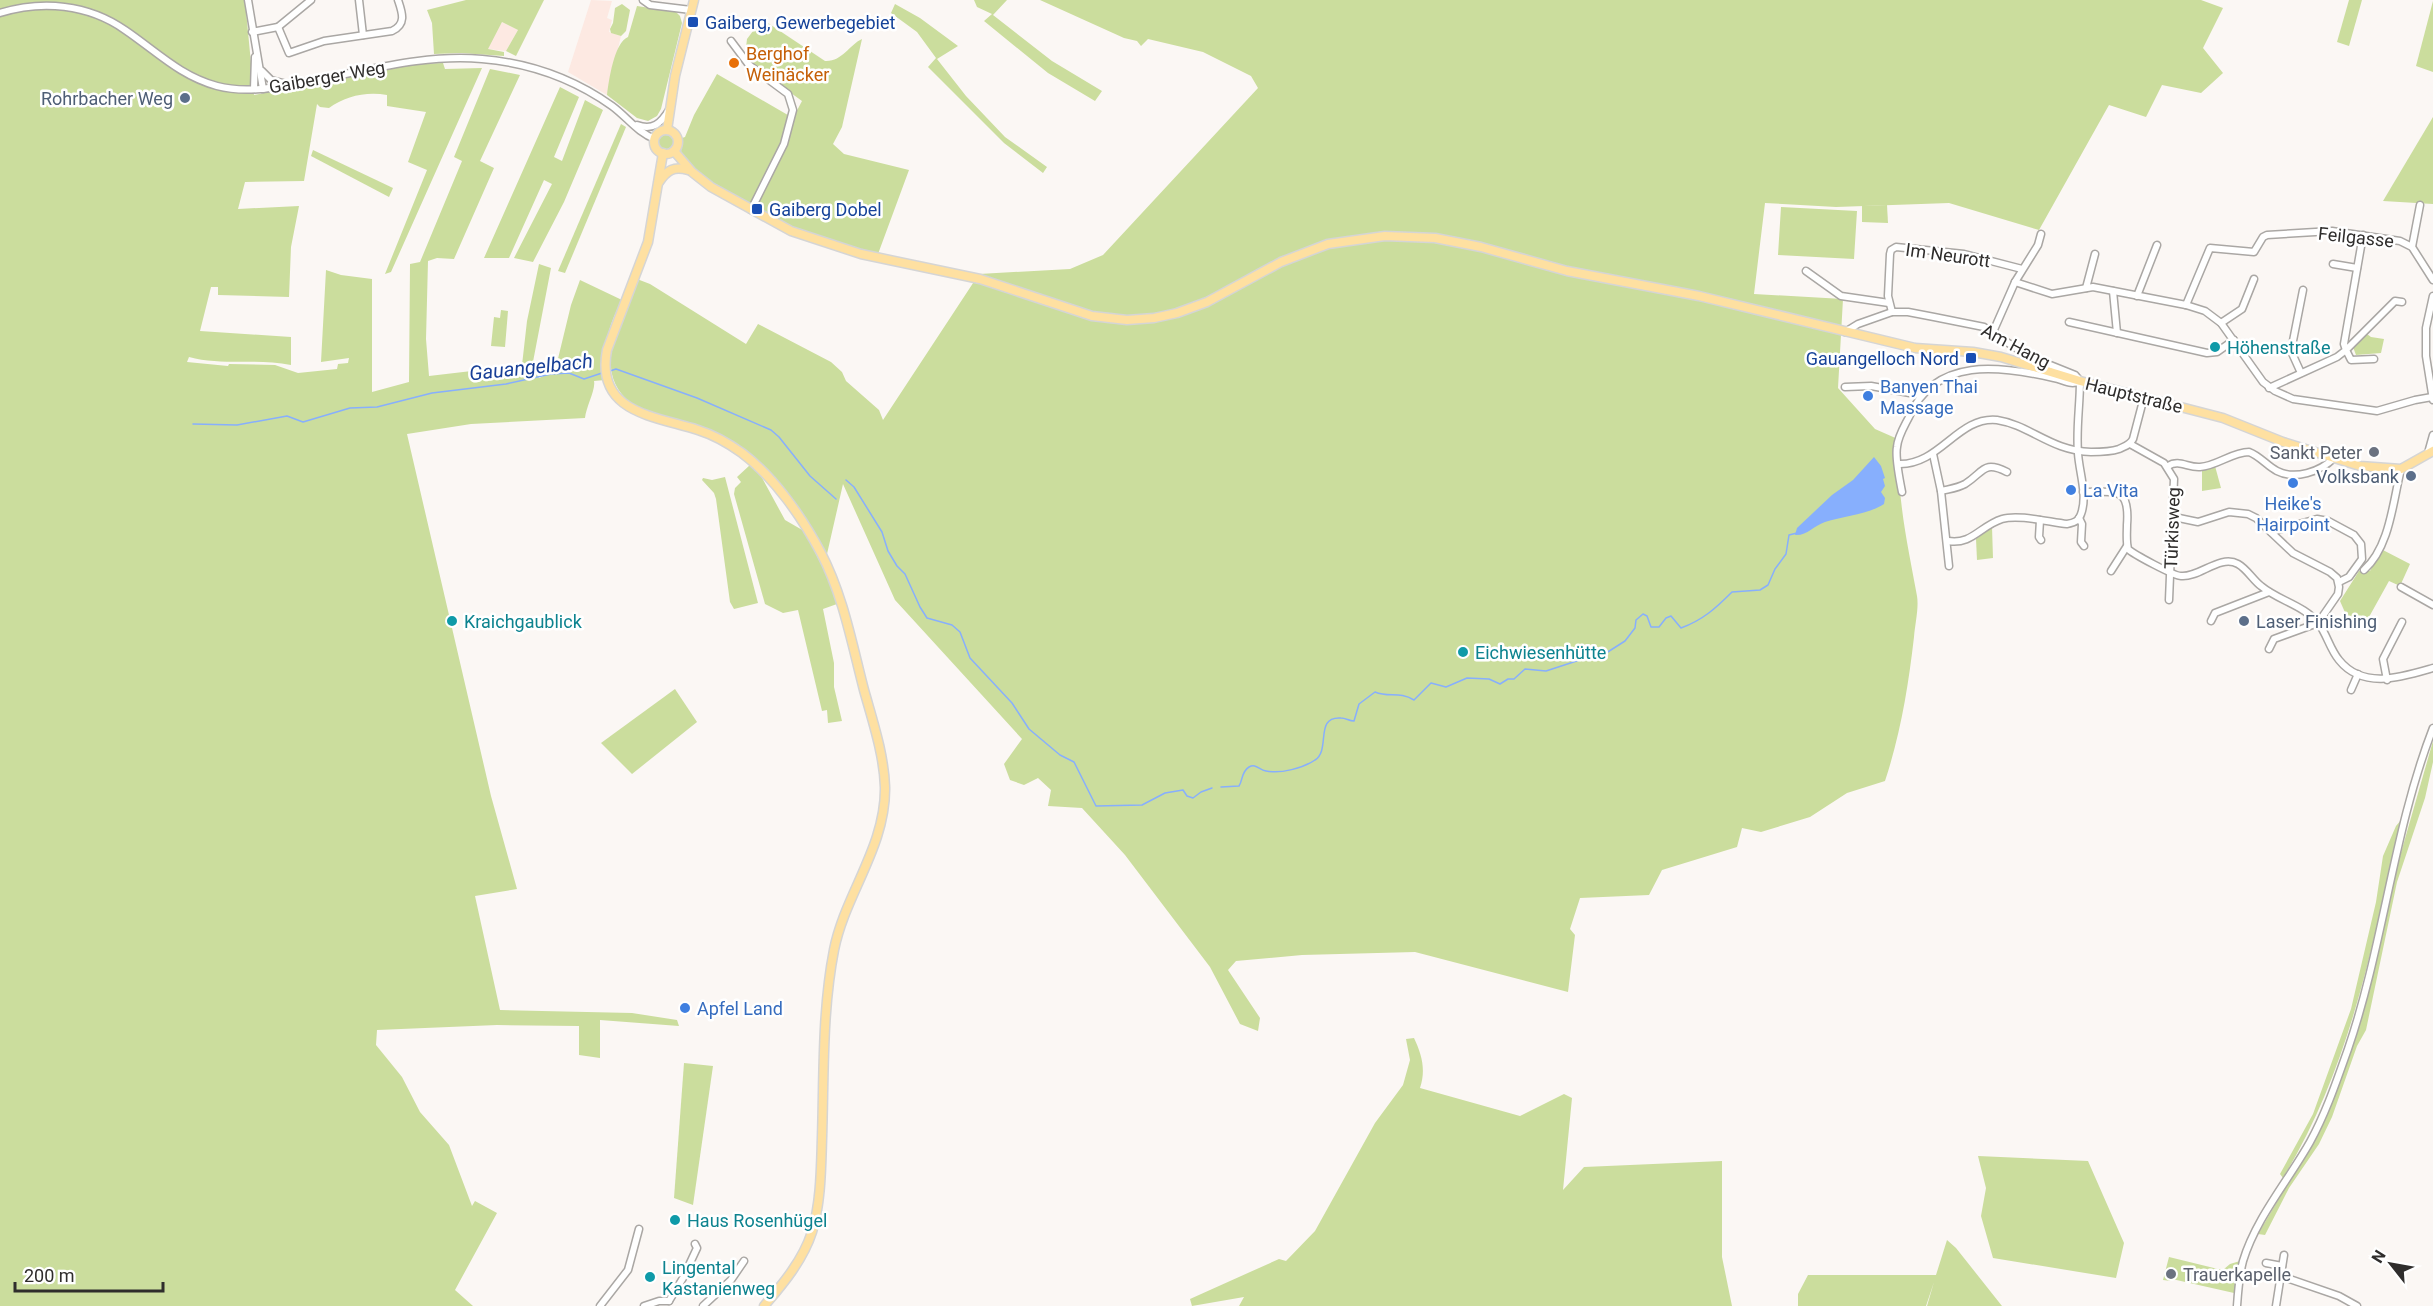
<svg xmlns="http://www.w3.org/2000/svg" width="2433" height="1306" viewBox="0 0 2433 1306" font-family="Roboto,sans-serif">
<rect width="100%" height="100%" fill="#fbf7f4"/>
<g fill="#fde9e2">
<polygon points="591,0 612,1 607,18 612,20 609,32 621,36 607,95 568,72"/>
<polygon points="502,22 518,30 506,51 487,49"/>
</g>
<g fill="#cbdd9d">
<path d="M0,0H245L254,95L417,64L443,63L445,69L482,68L391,272L385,274L427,170L408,162L426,112L387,106V95C367,91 345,96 329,108L320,107L317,104L304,181L245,182L238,209L299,206L291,247L289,297L218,295V287H211L200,331L291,337V365C257,358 222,366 189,357L187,362L228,366L229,364L275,365L298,373L337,369L338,364L348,363L349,358L321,362L326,270L341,275L372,279V392L409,382L410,264L420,262L462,161L454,157L490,69L520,75L480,161L494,168L454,259L437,258L428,261L426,339L429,376L522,365L527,321L539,264L551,268L532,367L539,378L555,371L571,305L580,280L622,300C608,326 602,350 605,380L594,381C596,389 586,407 585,418L471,424L407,434L491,796L517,889L475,896L500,1010L632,1013L677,1020L679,1026L600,1020V1058L579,1055V1026L497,1025L377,1030L376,1045L402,1077L420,1112L449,1145L472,1206L475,1201L497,1213L455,1290L473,1306H0Z"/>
<polygon points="466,0 544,0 516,56 506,51 518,30 502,22 488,49 504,52 504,56 461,53 434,54 432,23 427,10"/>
<polygon points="974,0 1007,0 993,15 1052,61 1102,91 1095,101 1048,73 984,21 992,14 977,7"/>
<path d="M1040,0H2201L2223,8L2203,48L2223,73L2201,93L2162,85L2146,117L2109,105L2039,230L1949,203L1836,207L1765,203L1754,294L1843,299L1838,388L1875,429L1900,440C1895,491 1908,546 1917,596C1919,608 1915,624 1914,637C1908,688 1901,732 1885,781L1847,793L1810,817L1761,832L1742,828L1737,847L1662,870L1649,895L1580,898L1570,929L1575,935L1568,992L1415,952L1302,955L1236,961L1228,970L1260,1018L1258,1031L1240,1024L1210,967L1125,855L1082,808L1048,806L1051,790L1038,778L1024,785L1010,780L1004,764L1022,739L895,600L843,484L827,554L824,553L749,455L632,404C589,371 622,320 637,279L650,284L746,344L758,324L831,362L842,372L846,381L879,410L883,420L979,274L1070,269L1103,255L1258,88L1251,76L1203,52L1148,39L1141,46L1137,41L1124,38Z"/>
<polygon points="2349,0 2362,0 2349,46 2337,42"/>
<polygon points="2433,1 2433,72 2416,66"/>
<polygon points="622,4 630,10 626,31 621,36 611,33 610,29 613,23 615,8"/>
<polygon points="895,4 920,18 958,46 937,59 966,96 1005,137 1047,167 1043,173 1004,143 928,67 936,58 917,32 891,13"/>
<path d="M637,6L676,12L680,16L682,23L661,109L657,116L648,121L637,118L607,95C609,80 614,43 628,37Z"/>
<path d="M762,19L825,61C842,62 849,45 862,39L842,127L833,144L844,154L909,170L878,254C811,238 764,217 707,179L696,171L681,153L682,138L685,137L694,115L717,74L793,118L802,101L755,67L745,56L747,39Z"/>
<polygon points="560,87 579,97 554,157 562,161 585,100 603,110 564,202 533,262 514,258 552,184 544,180 509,258 484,258"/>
<polygon points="2433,117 2433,204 2383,201"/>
<polygon points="621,124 626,127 565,273 558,271"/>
<circle cx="666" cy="142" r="9"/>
<polygon points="313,150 393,188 389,197 311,156"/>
<polygon points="1887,205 1888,223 1862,222 1862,206"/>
<polygon points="1781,207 1857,211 1854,259 1778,255"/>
<polygon points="501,310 508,311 505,347 491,346 494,317 500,318"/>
<polygon points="2367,334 2371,337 2384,339 2381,353 2356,355 2353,347"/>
<polygon points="750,465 761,476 785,520 804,531 832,585 837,604 823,609 834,663 834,687 842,721 828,723 827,710 822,711 798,610 783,613 765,604 734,494 735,488 741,482 737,477"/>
<polygon points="2215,466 2221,488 2202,491 2202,471"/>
<polygon points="725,477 758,603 734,609 730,602 716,499 714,493 702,480 703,478 712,480"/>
<polygon points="1992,527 1993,558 1977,560 1976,539"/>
<polygon points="2381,549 2410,564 2400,586 2389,581 2364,626 2347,617 2340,601 2359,571 2370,571"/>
<polygon points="675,689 697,722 632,774 601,743"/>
<polygon points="2433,741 2433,762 2425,798 2397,882 2366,1030 2357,1046 2332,1117 2319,1144 2289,1188 2265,1235 2258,1234 2313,1141 2362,1014 2376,963 2388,898"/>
<path d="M2401,820C2372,947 2351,1065 2283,1178L2280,1174L2313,1114L2351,1009L2376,902L2383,856L2396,826Z"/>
<path d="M1414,1038C1422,1055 1426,1070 1420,1088L1520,1116L1564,1094L1572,1098L1563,1190L1584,1167L1722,1161V1257L1732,1306H1239L1244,1297L1192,1306L1190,1299L1279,1259L1286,1261L1315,1231L1375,1123L1403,1085L1410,1060L1406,1039Z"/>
<polygon points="684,1063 713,1066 693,1205 674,1198"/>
<polygon points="1978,1156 2088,1161 2124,1243 2116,1278 1993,1258 1981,1216 1986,1188"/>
<polygon points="1947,1240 1956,1248 2002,1306 1927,1306 1934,1282 1926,1306 1798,1306 1798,1294 1808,1275 1936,1275"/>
<polygon points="2169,1257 2218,1269 2224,1269 2230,1264 2240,1261 2234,1293 2172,1279 2171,1281 2163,1280"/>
</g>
<path fill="#87affd" d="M1874,457L1881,466L1885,478L1883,479L1885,486L1881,492L1885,498L1884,504C1867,515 1843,516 1825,522C1813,526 1807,536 1795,535L1797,528L1832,495L1853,480Z"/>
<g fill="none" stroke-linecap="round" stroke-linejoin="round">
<g stroke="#87affd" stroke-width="1.5">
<polyline points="610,371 616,369 697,398 771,430 779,437 810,476 836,499"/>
<polyline points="193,424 237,425 287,416 303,422 350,408 377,407 432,393 506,384 551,374 569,373 584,379 602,373"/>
<polyline points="846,480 854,487 882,532 888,551 897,566 905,574 920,607 927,618 952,625 960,632 970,658 1012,703 1029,729 1060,755 1074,762 1096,806 1142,805 1165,793 1183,790 1187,796 1193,798 1201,792 1212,788"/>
<path d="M1221,787L1239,786C1243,780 1241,772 1249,767C1256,763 1259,770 1266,771C1281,774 1303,768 1315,760C1331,750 1314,716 1341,718C1346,718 1349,721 1354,721L1359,704L1375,692C1389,698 1399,691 1414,700L1431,683L1446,687L1467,678L1489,679L1500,684L1508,679H1514L1525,669L1546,671L1595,655H1603L1625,641L1635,628L1636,620L1643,614L1647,616L1651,627H1659L1666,618L1671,616L1681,628C1703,620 1716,608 1732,592L1760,590L1768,585L1775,569L1786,554L1789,535L1797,533"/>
</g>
<g stroke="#aaa7a4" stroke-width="9">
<g id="minor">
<polyline points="248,0 263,89"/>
<polyline points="359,0 363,35"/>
<polyline points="643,0 650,5 691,10"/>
<path d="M0,13C42,0 88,4 125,30C156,51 180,76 217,86C251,95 287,85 320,79C373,69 428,54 482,59C529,63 574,79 612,106C627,117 638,133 655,139"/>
<path d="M278,27L289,53L324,41L392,31C407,24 402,12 398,0"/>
<polyline points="252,32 278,27 311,0"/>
<polyline points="731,41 749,65 788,94 793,110 784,144 751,210"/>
<polyline points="262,71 271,80 287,84"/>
<polyline points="254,89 255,57"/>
<path d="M637,125C653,131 661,123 669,110"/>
<polyline points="2412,247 2420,205"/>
<polyline points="2333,264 2357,268"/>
<polyline points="1806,271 1841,296 1889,303"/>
<polyline points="2015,282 2052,294 2093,287 2186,305 2205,311 2221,323 2263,382 2275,391 2293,399 2377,411 2415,400 2432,397"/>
<polyline points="2086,288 2095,254"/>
<polyline points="2113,291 2117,333"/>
<polyline points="2137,296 2157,245"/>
<polyline points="2186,305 2210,248 2254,252 2263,237 2267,235 2332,231 2400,241 2412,247 2433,280"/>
<polyline points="1892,312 1888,296 1890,254 1891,250 1896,247 1964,254 2022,269"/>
<polyline points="2069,322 2207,353 2217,352 2234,340"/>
<polyline points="2221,323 2242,309 2254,279"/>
<polyline points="1845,332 1858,324 1892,312 1908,312 1934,317 1984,327 2028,356 2075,375 2080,381"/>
<polyline points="1993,332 2015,282 2038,245 2041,234"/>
<polyline points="2374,359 2351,360 2346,350 2395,301 2402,302"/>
<polyline points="2301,373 2291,351 2303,290"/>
<polyline points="1845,387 1871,386 1921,395"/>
<polyline points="2269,388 2337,357 2346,350 2344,344 2363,235"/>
<polyline points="2433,400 2426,356 2426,328 2433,296"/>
<polyline points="2130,444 2164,463 2174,479 2169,600"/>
<polyline points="2428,453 2433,435"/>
<polyline points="1933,454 1941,491 1949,566"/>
<path d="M1899,464C1940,465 1958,416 1997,420C2030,425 2051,451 2091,452C2101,452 2110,452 2119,449C2125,446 2130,445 2133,439L2144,397"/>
<path d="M2168,466C2179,459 2188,468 2200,467C2217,466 2232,452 2249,452C2260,456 2267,466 2277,471C2295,480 2320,472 2334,458"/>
<path d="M1941,491C1949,489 1958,488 1965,484C1984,472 1983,460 2007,472"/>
<path d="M1902,492C1900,482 1895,457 1897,447C1898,436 1904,427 1909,417C1935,356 2001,366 2054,378C2064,380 2071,386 2080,381"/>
<path d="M2083,492C2116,492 2130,486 2127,525C2127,533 2126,541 2128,549C2133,554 2174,576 2181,576C2199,578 2220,554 2238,564C2247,569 2253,580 2261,586C2279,601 2304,605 2319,624C2327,635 2330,649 2339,660C2363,690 2402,677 2433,668"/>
<polyline points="2174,517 2198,522 2229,512 2248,514 2256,518 2293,553 2330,572 2337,578 2339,587 2338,594 2318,623 2274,639 2269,649"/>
<polyline points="2079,518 2082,524 2081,542 2084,546"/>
<polyline points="2040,520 2039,537 2041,540"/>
<polyline points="2271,532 2317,519 2328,521 2354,535 2361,544 2362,559 2349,577 2339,582"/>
<path d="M1948,541C1972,545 1980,526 2002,519C2018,514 2049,522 2067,524C2074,523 2079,521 2081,514C2088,495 2079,472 2078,453C2076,429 2080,405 2080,381"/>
<path d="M2364,570C2390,547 2393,501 2401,469"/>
<polyline points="2111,571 2127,546"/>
<polyline points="2401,587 2433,605"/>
<polyline points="2211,621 2215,613 2269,592"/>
<polyline points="2387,680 2383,659 2402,622"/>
<polyline points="2351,690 2358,674"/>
<polyline points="2266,1263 2282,1266"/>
<polyline points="2281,1276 2339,1296 2357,1306"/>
<polyline points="669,1301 683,1278 697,1248 695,1244"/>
<polyline points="600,1306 628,1270 639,1229"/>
<polyline points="644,1306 659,1301 669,1301"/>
<polyline points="703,1306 731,1280 744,1261"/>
<path d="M2237,1306C2238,1291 2239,1276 2243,1261C2256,1218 2288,1181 2310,1142C2326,1113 2337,1080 2348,1049C2384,944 2393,831 2433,728"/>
<polyline points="2276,1306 2284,1255"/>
</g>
</g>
<g stroke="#d5d5d5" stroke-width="11">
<g id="major">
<polyline points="667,130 675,76 694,0"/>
<circle cx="666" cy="142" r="12"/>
<polyline points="674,151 692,172 711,187 791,231 861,254 980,279 1092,316 1127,320 1154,318 1177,313 1207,302 1281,262 1328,244 1385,236 1435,238 1481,247 1567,271 1699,296 1915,348 1973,352 2001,357 2080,381 2223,418 2283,442 2360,466 2401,469 2433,451"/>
<path d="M663,153L648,242L607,350C595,413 655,416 698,430C714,435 728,443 742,453C774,477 802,517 821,553C843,595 852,644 864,690C873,722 884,755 885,787C886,847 845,894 834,950C822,1011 824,1076 822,1138C821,1169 821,1202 812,1232C803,1260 783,1284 764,1306"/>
<path d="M659,182C667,170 674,166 688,170"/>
</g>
</g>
<use href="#minor" stroke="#fff" stroke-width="6"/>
<use href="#major" stroke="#fee0a1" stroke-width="8"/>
</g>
<g fill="#1a4fb4" stroke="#fff" stroke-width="2">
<rect x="687" y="16" width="12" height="12" rx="3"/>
<rect x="751" y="203" width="12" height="12" rx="3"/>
<rect x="1965" y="352" width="12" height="12" rx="3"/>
</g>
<circle fill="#e8710a" stroke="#fff" stroke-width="2" cx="734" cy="63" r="6"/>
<g fill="#5c6f8a" stroke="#fff" stroke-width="2">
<circle cx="185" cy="98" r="6"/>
<circle cx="2411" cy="476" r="6"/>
<circle cx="2244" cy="621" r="6"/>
</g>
<g fill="#0f9aa8" stroke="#fff" stroke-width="2">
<circle cx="2215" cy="347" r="6"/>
<circle cx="452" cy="621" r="6"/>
<circle cx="1463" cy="652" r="6"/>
<circle cx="675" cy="1220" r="6"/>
<circle cx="650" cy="1277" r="6"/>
</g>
<g fill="#3f7fe0" stroke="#fff" stroke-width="2">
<circle cx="1868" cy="396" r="6"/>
<circle cx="2293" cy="483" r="6"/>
<circle cx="2071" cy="490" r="6"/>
<circle cx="685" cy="1008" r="6"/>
</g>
<g fill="#6b7280" stroke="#fff" stroke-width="2">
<circle cx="2374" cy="452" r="6"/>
<circle cx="2171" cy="1274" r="6"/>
</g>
<g text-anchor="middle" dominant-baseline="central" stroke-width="5" stroke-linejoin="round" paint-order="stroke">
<g font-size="18" fill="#164399" stroke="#fff" text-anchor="start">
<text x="705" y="22">Gaiberg, Gewerbegebiet</text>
<text x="769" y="209">Gaiberg Dobel</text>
<text x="1959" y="358" text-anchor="end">Gauangelloch Nord</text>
</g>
<g font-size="18" fill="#c56008" stroke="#fff" text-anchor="start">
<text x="746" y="53">Berghof<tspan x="746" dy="21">Weinäcker</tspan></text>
</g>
<g font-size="18" fill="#2f2d2c" stroke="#fff">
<text transform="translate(327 77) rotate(-10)">Gaiberger Weg</text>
<text transform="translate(2356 237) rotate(6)">Feilgasse</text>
<text transform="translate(1948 255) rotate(8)">Im Neurott</text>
<text transform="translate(2016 346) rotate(28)">Am Hang</text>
<text transform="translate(2134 395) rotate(14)">Hauptstraße</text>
<text transform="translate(2172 528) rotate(-88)">Türkisweg</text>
</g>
<g font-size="18" fill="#4e5e75" stroke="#fff" text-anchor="end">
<text x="173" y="98">Rohrbacher Weg</text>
<text x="2399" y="476">Volksbank</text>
<text x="2256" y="621" text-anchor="start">Laser Finishing</text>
</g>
<g font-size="18" fill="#0d838f" stroke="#fff" text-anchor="start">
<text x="2227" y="347">Höhenstraße</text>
<text x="464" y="621">Kraichgaublick</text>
<text x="1475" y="652">Eichwiesenhütte</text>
<text x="687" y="1220">Haus Rosenhügel</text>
<text x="662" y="1267">Lingental<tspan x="662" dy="21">Kastanienweg</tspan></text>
</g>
<g font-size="18" fill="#366cbe" stroke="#fff" text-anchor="start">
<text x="1880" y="386">Banyen Thai<tspan x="1880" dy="21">Massage</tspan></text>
<text x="2083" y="490">La Vita</text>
<text x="2293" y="503" text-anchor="middle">Heike's<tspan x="2293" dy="21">Hairpoint</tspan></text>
<text x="697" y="1008">Apfel Land</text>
</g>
<g font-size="18" fill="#5b616d" stroke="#fff" text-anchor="end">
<text x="2362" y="452">Sankt Peter</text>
<text x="2183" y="1274" text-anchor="start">Trauerkapelle</text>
</g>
<g font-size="20" font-style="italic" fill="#183f97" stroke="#fff">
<text transform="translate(531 367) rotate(-6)">Gauangelbach</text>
</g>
</g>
<g transform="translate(2391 1264) rotate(301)" stroke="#ffffff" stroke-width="4.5" paint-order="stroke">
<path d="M0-4.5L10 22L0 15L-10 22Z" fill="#2f2d2c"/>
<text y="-9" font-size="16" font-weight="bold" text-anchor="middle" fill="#2f2d2c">N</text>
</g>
<path d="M15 1282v9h148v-9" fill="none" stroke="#2f2d2c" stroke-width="3"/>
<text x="24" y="1282" font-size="18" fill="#2f2d2c" stroke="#ffffff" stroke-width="4.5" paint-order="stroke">200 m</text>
</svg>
